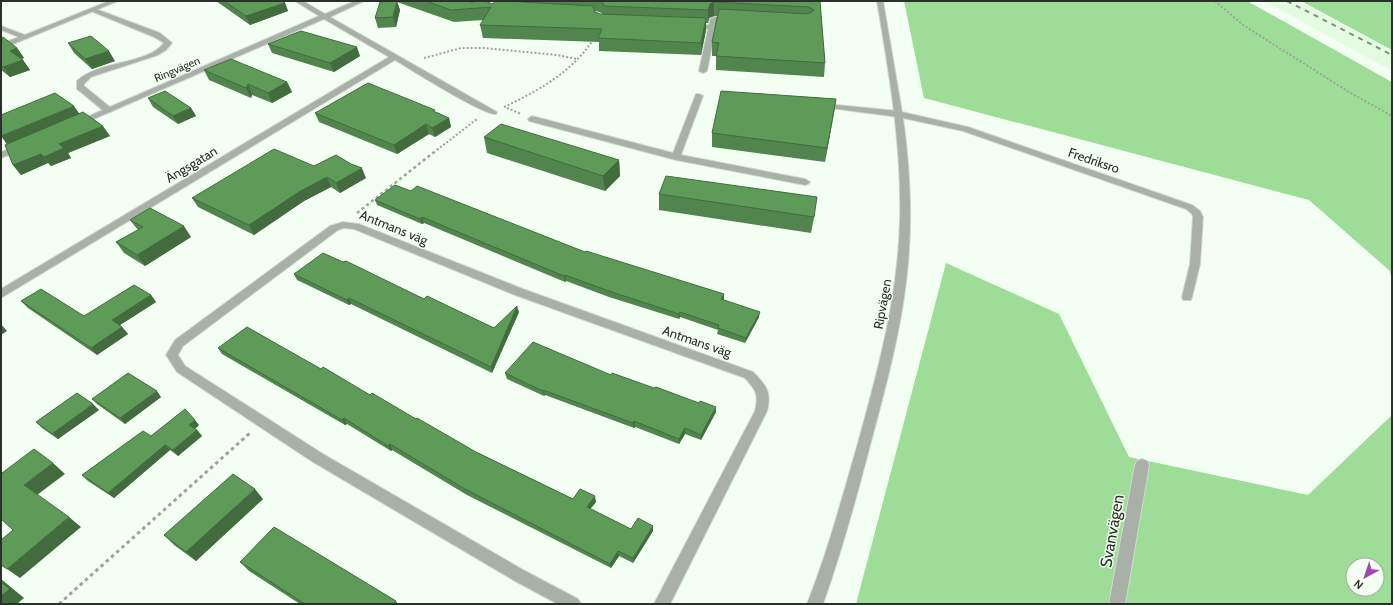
<svg xmlns="http://www.w3.org/2000/svg" width="1393" height="605" viewBox="0 0 1393 605" font-family="Cabin,sans-serif">
<rect width="100%" height="100%" fill="#f4fff3"/>
<polygon fill="#e3fbe0" points="1264,1 1297,1 1392,50 1392,71"/>
<g fill="#9ddd97" fill-rule="evenodd">
<polygon points="904,1 1247,1 1392,82 1392,281 1390,271 1309,200 924,98"/>
<polygon points="1301,1 1392,1 1392,50"/>
<path d="M946,263L1059,314L1129,457L1308,495L1392,415V604H856ZM1353,565H1377V589H1353Z"/>
</g>
<g fill="none" stroke-linecap="round" stroke-linejoin="round">
<g stroke="#d0dacf" stroke-width="2">
<g id="service">
<path d="M93,8L160,33L172,43L166,50L158,55L100,74L91,77L84,84V86L111,108L112,110L111,112H105L77,89V81C99,60 147,65 164,43L154,37L91,11L90,10Z"/>
<polygon points="714,17 730,18 734,20 730,22 717,21 707,71 703,73 699,71 708,29 693,28 689,26 693,24 709,25 710,19"/>
<polygon points="696,94 699,94 703,96 681,155 805,179 810,182 808,184 805,185 676,160 529,121 528,119 532,116 673,153"/>
<polygon points="827,104 898,111 902,114 898,117 830,108 827,108 826,106"/>
</g>
</g>
<g stroke="#d0dacf" stroke-width="2">
<g id="minor">
<polygon points="109,1 118,1 1,49 1,44 19,37 1,30 1,26 25,35"/>
<path d="M295,1H303L325,14L355,1H364L330,17L497,112L496,114C484,116 410,69 395,60L1,298V289L389,57L324,19L80,125L77,126L73,123L319,16Z"/>
<path d="M877,1H883L902,112L968,127L1192,205L1200,211L1203,217L1200,264L1192,297L1191,300H1183L1182,297L1190,264L1193,217L1192,214L1186,209L963,131L903,118C909,161 912,206 909,250C905,320 885,389 867,457C854,506 840,556 823,604H807C827,554 841,502 856,450C877,375 898,299 900,220C902,146 889,73 877,1Z"/>
<polygon points="21,144 24,145 25,147 24,149 1,158 1,152"/>
<path d="M343,222L359,224L523,289L753,372C766,385 772,392 767,411L670,604H654L755,411C759,394 756,390 745,378L515,295L354,229L344,228L338,230L183,346L178,355L185,366L323,454L525,571L578,599L581,604H558L515,581L313,462L177,372L166,355L175,340L330,226Z"/>
<polygon points="1142,459 1147,461 1149,465 1125,604 1109,604 1135,465 1137,461"/>
</g>
</g>
<g stroke="#9ba49a" stroke-width="2" stroke-dasharray="2 2" stroke-linecap="butt">
<polyline points="1215,1 1243,25 1349,92 1392,116"/>
<polyline points="424,58 461,48 484,48 557,55 577,59"/>
<path d="M504,107C538,91 572,72 593,40"/>
<polyline points="507,108 521,114"/>
<polyline points="437,150 477,119"/>
</g>
<polyline stroke="#9ba49a" stroke-width="2.5" stroke-dasharray="3 3" stroke-linecap="butt" points="357,213 438,149"/>
<polyline stroke="#9ba49a" stroke-width="3" stroke-dasharray="3.5 3.5" stroke-linecap="butt" points="59,604 251,432"/>
<use href="#service" fill="#a8b0a7" fill-rule="evenodd"/>
<use href="#minor" fill="#a8b0a7" fill-rule="evenodd"/>
<polyline stroke="#848d84" stroke-width="2" stroke-dasharray="5 5" stroke-linecap="butt" points="1287,1 1392,55"/>
</g>
<g fill="#51854d" fill-rule="evenodd">
<polygon points="216,1 282,1 285,3 288,11 250,25"/>
<path d="M394,1H472V2L493,4L495,1H820L825,63L824,77L716,70V56H712V42L717,16H714L709,18L708,23H706V30L701,55L599,51V42L483,38L480,25L483,20L454,22L397,2L400,10L396,27L378,28L375,18ZM595,11L599,12L603,14H600L595,12Z"/>
<polygon points="1,38 17,48 24,58 21,59 23,60 30,70 10,77 1,70"/>
<polygon points="68,43 115,61 92,69 74,53"/>
<polygon points="268,44 360,56 334,72 272,53"/>
<polygon points="204,70 287,82 292,92 272,103 252,95 251,98 209,80"/>
<polygon points="148,98 191,108 196,116 178,124 153,107"/>
<polygon points="836,99 825,162 712,147 712,133"/>
<polygon points="436,112 449,118 451,127 435,137 429,134 397,154 319,122 315,113"/>
<polygon points="79,114 110,136 68,153 71,158 51,166 48,163 21,175 13,165"/>
<polygon points="484,137 619,160 620,176 605,191 487,153"/>
<polygon points="314,166 366,178 340,193 331,187 304,201 254,235 198,207 192,198"/>
<polygon points="411,191 585,252 724,300 759,317 745,343 717,334 718,330 680,317 679,319 609,297 566,281 565,282 424,223 422,224 377,205 375,200"/>
<polygon points="659,194 815,213 811,233 659,210"/>
<polygon points="130,220 191,237 145,266 124,253 116,242 138,230"/>
<polygon points="343,262 424,299 494,328 519,312 492,373 351,304 349,305 297,280 294,274"/>
<polygon points="151,295 156,302 120,325 122,327 128,334 97,355 28,308 21,301 84,316"/>
<polygon points="218,348 321,369 476,452 573,499 596,502 590,509 631,529 653,526 653,531 633,563 619,556 611,568 467,495 392,450 391,451 347,424 345,425 222,354"/>
<polygon points="505,373 611,375 716,412 701,440 685,434 679,444 635,427 634,428 545,395 544,396 507,379"/>
<polygon points="161,397 125,424 97,404 92,399"/>
<polygon points="99,410 58,439 42,428 36,422"/>
<polygon points="199,425 195,429 197,430 202,436 178,456 170,450 114,498 88,481 82,475 151,436"/>
<polygon points="263,499 196,561 174,545 164,535"/>
<polygon points="240,562 396,601 398,604 300,604 249,571"/>
</g>
<g fill="#426c3e">
<polygon points="397,1 400,10 396,27 393,17"/>
<polygon points="714,2 714,16 709,18 708,23 708,10 710,4"/>
<polygon points="285,3 288,11 250,25 246,16"/>
<polygon points="706,18 706,30 701,55 701,43"/>
<polygon points="357,47 360,56 334,72 330,63"/>
<polygon points="17,48 24,58 17,60 10,51"/>
<polygon points="109,51 115,61 92,69 85,59"/>
<polygon points="23,60 30,70 10,77 3,67"/>
<polygon points="287,82 292,92 272,103 268,93"/>
<polygon points="248,84 252,95 251,98 246,88"/>
<polygon points="836,99 834,113 825,162 827,148"/>
<polygon points="74,106 81,116 9,147 1,136"/>
<polygon points="191,108 196,116 178,124 173,116"/>
<polygon points="449,118 451,127 435,137 432,128"/>
<polygon points="426,124 429,134 397,154 394,145"/>
<polygon points="103,126 110,136 68,153 71,158 51,166 44,157 59,144"/>
<polygon points="41,154 48,163 21,175 13,165"/>
<polygon points="619,160 620,176 605,191 603,176"/>
<polygon points="362,168 366,178 340,193 336,183"/>
<polygon points="327,177 331,187 304,201 254,235 249,225 299,192"/>
<polygon points="422,217 424,223 422,224 420,219"/>
<polygon points="184,226 191,237 145,266 137,255"/>
<polygon points="565,275 566,281 565,282 564,276"/>
<polygon points="724,294 724,300 721,299"/>
<polygon points="151,295 156,302 117,327 112,320"/>
<polygon points="349,298 351,304 349,305 347,300"/>
<polygon points="517,306 519,312 492,373 491,367"/>
<polygon points="680,312 680,317 679,319 679,314"/>
<polygon points="760,312 759,317 745,343 746,338"/>
<polygon points="1,324 7,331 1,335"/>
<polygon points="122,327 128,334 97,355 91,348"/>
<polygon points="543,390 545,395 544,396 543,391"/>
<polygon points="157,391 161,397 125,424 120,418"/>
<polygon points="93,404 99,410 58,439 52,434"/>
<polygon points="716,407 716,412 701,440 701,435"/>
<polygon points="344,418 347,424 345,425 342,420"/>
<polygon points="195,420 199,425 193,430 189,425"/>
<polygon points="634,421 635,427 634,428 633,423"/>
<polygon points="685,428 685,434 679,444 679,439"/>
<polygon points="197,430 202,436 178,456 173,450"/>
<polygon points="390,444 392,450 391,451 388,446"/>
<polygon points="165,445 170,450 114,498 108,493"/>
<polygon points="53,463 65,474 37,495 24,485"/>
<polygon points="255,489 263,499 196,561 186,552"/>
<polygon points="595,496 596,502 588,512 587,507"/>
<polygon points="69,517 81,527 20,578 7,569"/>
<polygon points="653,526 653,531 633,563 633,558"/>
<polygon points="618,551 619,556 611,568 610,564"/>
<polygon points="1,579 24,598 17,604 1,604"/>
</g>
<g fill="#5e9b59" stroke="#426c3e">
<polygon points="224,1 282,1 285,3 246,16"/>
<polygon points="397,1 393,17 375,18 380,2"/>
<polygon points="426,1 470,1 470,2 474,2 477,1 484,1 493,4 495,1 506,1 593,6 595,12 600,14 706,18 701,43 598,38 602,29 480,25 491,7 451,10"/>
<polygon points="602,1 820,1 825,63 716,56 719,43 712,42 719,9 808,14 814,10 809,7 714,2 710,4 708,10 604,6"/>
<polygon points="301,31 357,47 330,63 268,44"/>
<polygon points="91,36 109,51 85,59 68,43"/>
<polygon points="3,37 17,48 10,51 23,60 3,67 1,66 1,38"/>
<polygon points="231,59 287,82 268,93 248,84 246,88 204,70"/>
<polygon points="368,83 435,110 433,111 449,118 432,128 426,124 394,145 315,113"/>
<polygon points="165,91 191,108 173,116 148,98"/>
<polygon points="721,91 836,99 827,148 712,133"/>
<polygon points="55,93 74,106 1,136 1,115"/>
<polygon points="83,112 103,126 59,144 64,148 44,157 41,154 13,165 5,145"/>
<polygon points="501,124 619,160 603,176 484,137"/>
<polygon points="274,149 314,166 336,155 351,164 362,168 336,183 327,177 299,192 249,225 192,198"/>
<polygon points="666,176 817,197 814,217 659,194"/>
<polygon points="395,185 411,191 417,186 585,252 586,251 724,294 721,299 760,312 746,338 718,328 719,325 680,312 679,314 609,291 565,275 564,276 422,217 420,219 375,200"/>
<polygon points="150,208 184,226 137,255 116,242 143,227 130,220"/>
<polygon points="323,253 343,262 346,261 424,299 427,296 494,328 517,306 491,367 349,298 347,300 294,274"/>
<polygon points="134,285 151,295 112,320 122,327 91,348 21,301 41,289 84,316"/>
<polygon points="247,327 321,369 323,367 370,395 372,393 416,419 417,418 476,452 573,499 580,489 595,496 587,507 631,529 638,518 653,526 633,558 618,551 610,564 465,489 390,444 388,446 344,418 342,420 218,348"/>
<polygon points="533,342 611,375 612,373 654,388 656,387 699,403 700,401 716,407 701,435 685,428 679,439 634,421 633,423 543,390 543,391 505,373"/>
<polygon points="128,373 157,391 120,418 92,399"/>
<polygon points="77,393 93,404 52,434 36,422"/>
<polygon points="185,409 195,420 189,425 197,430 173,450 165,445 108,493 82,475 143,431 151,436"/>
<polygon points="34,449 53,463 24,485 69,517 7,569 1,565 1,540 13,530 1,519 1,472 2,473"/>
<polygon points="233,474 255,489 186,552 164,535"/>
<polygon points="274,527 396,601 393,604 305,604 240,562"/>
<polygon points="1,582 10,589 1,596"/>
</g>
<g text-anchor="middle" dominant-baseline="central" stroke-width="3" stroke-linejoin="round" paint-order="stroke">
<g font-size="11" fill="#2a312a" stroke="#f4fff3">
<text transform="translate(177 69) rotate(-23)">Ringvägen</text>
</g>
<g font-size="13" fill="#2a312a" stroke="#f4fff3">
<text transform="translate(1094 160) rotate(19)">Fredriksro</text>
<text transform="translate(191 164) rotate(-31)">Ängsgatan</text>
<text transform="translate(394 227) rotate(22)">Antmans väg</text>
<text transform="translate(882 304) rotate(-80)">Ripvägen</text>
<text transform="translate(697 341) rotate(19)">Antmans väg</text>
</g>
<g font-size="16" fill="#2a312a" stroke="#f4fff3">
<text transform="translate(1112 531) rotate(-80)">Svanvägen</text>
</g>
</g>
<rect width="1393" height="605" fill="none" stroke="#2a312a" stroke-width="4"/>
<g transform="translate(1365 577) rotate(220)"><circle r="19" fill="#f4fff3" stroke="#a3ada3"/>
<path d="M0-3L7 15L0 10L-7 15Z" fill="#a447b2"/>
<text y="-6" font-size="11" font-weight="bold" text-anchor="middle" fill="#2a312a">N</text>
</g>
</svg>
